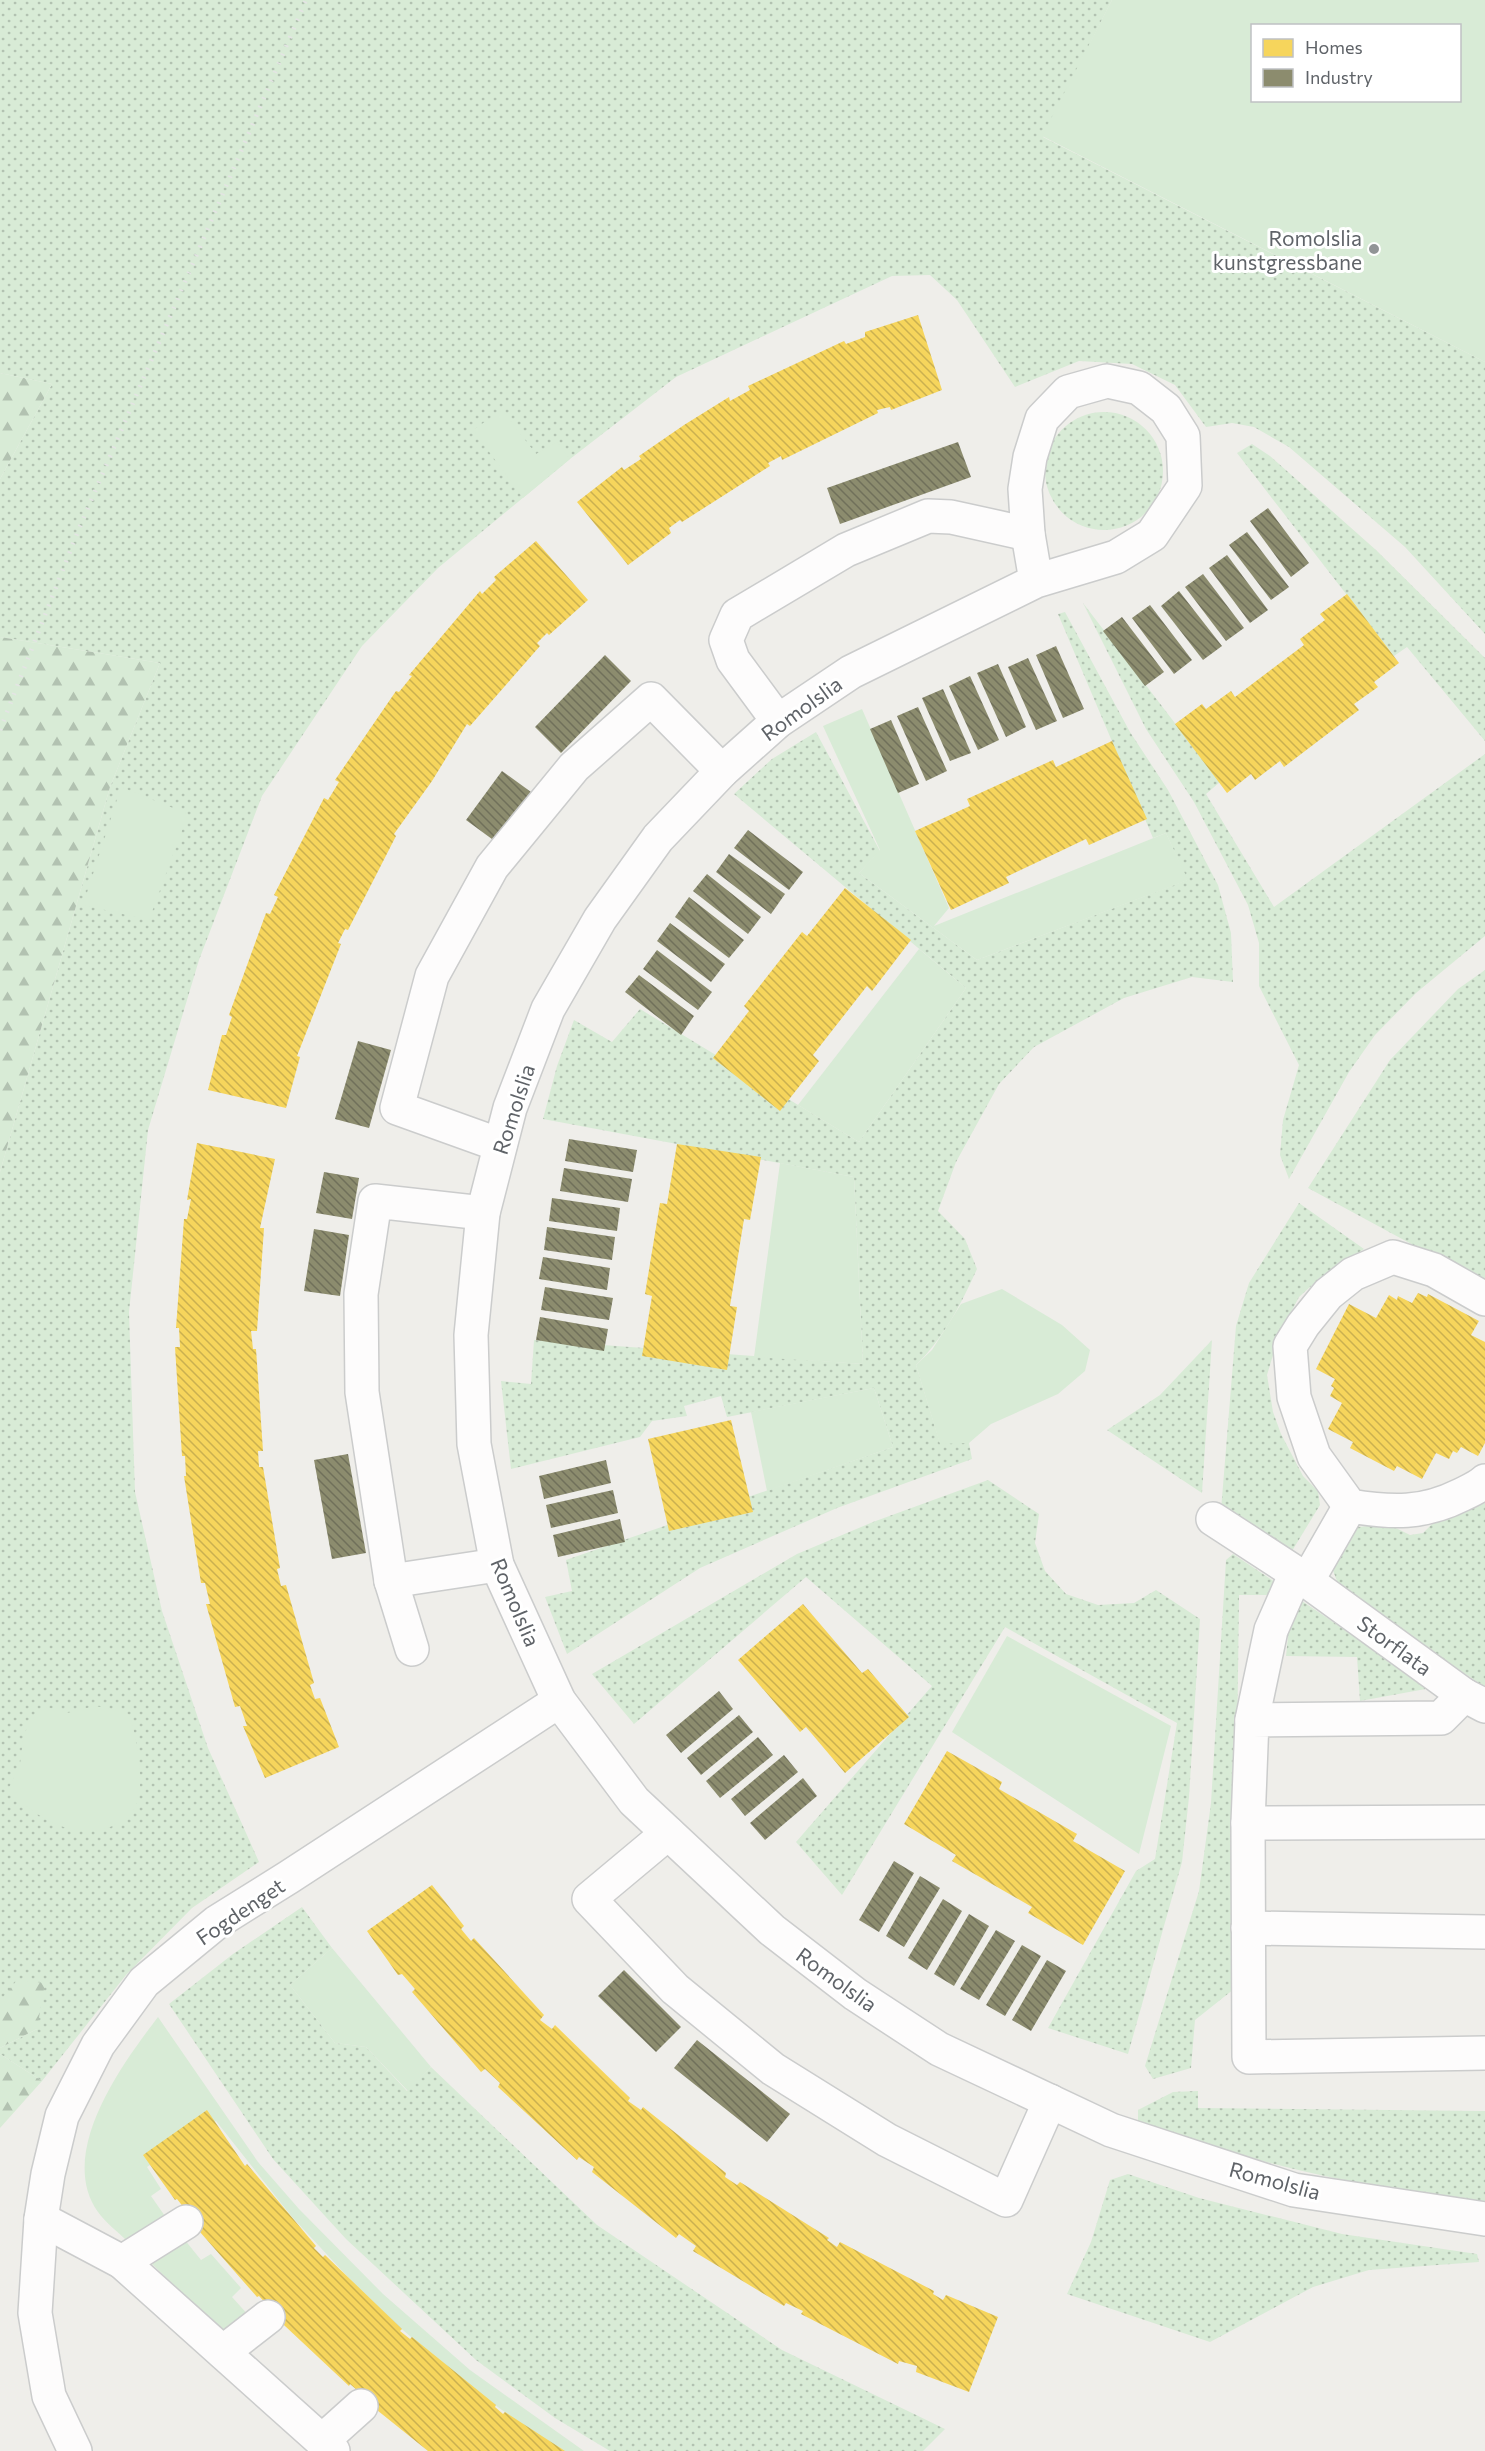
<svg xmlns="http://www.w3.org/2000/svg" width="1485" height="2451" viewBox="0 0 1485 2451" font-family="Commissioner,sans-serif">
<defs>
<pattern id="grass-dots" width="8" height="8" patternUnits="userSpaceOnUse" patternTransform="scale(1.5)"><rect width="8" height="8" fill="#d8ebd6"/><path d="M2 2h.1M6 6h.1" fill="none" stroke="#b2c2b1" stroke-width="1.8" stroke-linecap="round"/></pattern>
<pattern id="forest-firs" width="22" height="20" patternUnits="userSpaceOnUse" patternTransform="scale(1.5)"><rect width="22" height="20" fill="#d8ebd6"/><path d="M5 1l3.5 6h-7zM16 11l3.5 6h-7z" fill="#b2c2b1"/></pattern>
<pattern id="homes-back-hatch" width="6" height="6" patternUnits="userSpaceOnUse" patternTransform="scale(1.5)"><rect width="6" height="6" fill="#f6d55c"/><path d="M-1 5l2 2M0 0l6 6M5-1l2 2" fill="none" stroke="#cab050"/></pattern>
<pattern id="industry-back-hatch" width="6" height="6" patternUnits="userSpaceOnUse" patternTransform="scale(1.5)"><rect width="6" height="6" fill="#8c8c6e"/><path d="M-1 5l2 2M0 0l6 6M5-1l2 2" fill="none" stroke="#70705a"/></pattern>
</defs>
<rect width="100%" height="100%" fill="#efeeea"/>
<g fill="url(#grass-dots)">
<polygon points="0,0 1112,0 1043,137 1485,362 1485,634 1405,547 1289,447 1254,427 1232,423 1206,427 1175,385 1132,364 1079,361 1015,387 957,300 930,275 892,276 676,377 570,459 438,568 362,646 262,796 199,960 148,1130 129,1312 135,1492 162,1611 208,1748 259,1862 192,1908 126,1975 42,2081 0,2054 0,2048 37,2029 0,2001 0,1172 110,787 160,663 0,637 0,479 52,384 0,373"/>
<circle cx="1104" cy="471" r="59"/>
<polygon points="1252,444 1270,456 1376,550 1485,658 1485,741 1407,647 1394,656 1237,453"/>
<polygon points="1083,603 1220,782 1206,794 1274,907 1485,754 1485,936 1416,993 1375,1035 1349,1072 1289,1179 1280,1155 1283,1120 1299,1065 1259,986 1259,943 1248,905 1194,802 1146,729"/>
<path d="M1065,612L1130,732L1168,790L1218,885L1231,933L1233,982L1192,977L1124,998L1034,1047L999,1084L956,1162L938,1211L965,1239L977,1269C961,1304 944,1338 916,1365L940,1443H969L972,1459L837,1508L700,1568L567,1654L545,1597L572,1591L566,1560L893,1447L874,1388L727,1417L721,1396L684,1406L687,1416L652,1421L640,1437L511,1469L501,1381L531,1384L534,1340L863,1364L854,1177L543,1119L557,1066L574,1020L612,1042L640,1009L859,1142L966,988L734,794L772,759L816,732L880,851L859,873L977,960L1187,880L1166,833L1153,838L1058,614Z"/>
<polygon points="1485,970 1485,1284 1308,1188 1390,1060 1458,989"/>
<polygon points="1299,1203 1364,1249 1321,1277 1299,1297 1279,1335 1267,1375 1273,1412 1281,1434 1303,1476 1318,1491 1320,1505 1292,1551 1221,1510 1236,1326 1249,1283"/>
<polygon points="1212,1340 1202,1493 1107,1430 1160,1395"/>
<polygon points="988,1480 1039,1514 1035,1543 1045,1571 1066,1594 1098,1605 1134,1603 1156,1590 1200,1619 1189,1797 1182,1862 1128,2054 1048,2028 1136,1871 1155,1859 1177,1723 1005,1627 842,1895 796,1842 932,1686 806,1577 634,1724 592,1674 797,1554 873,1522"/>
<polygon points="1485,1503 1485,1687 1349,1597 1337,1581 1332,1568 1348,1531 1358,1527 1388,1524 1410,1535 1423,1533 1443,1513 1459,1514"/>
<polygon points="1233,1554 1275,1582 1276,1595 1239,1595 1234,1989 1195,2020 1191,2068 1153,2079 1145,2066 1199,1891 1211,1803 1226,1560"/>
<polygon points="1302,1601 1431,1688 1360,1701 1357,1657 1286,1656 1291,1608"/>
<polygon points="302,1907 332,1948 290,1985 335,2043 366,2047 407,2091 431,2067 597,2225 782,2350 945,2429 923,2451 610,2451 555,2418 476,2360 346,2239 273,2159 169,2004 233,1954"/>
<path d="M1198,2091V2108L1485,2111V2202C1416,2192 1346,2183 1278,2165C1231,2153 1186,2134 1138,2124V2110L1173,2092Z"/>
<polygon points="1128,2174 1199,2198 1342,2234 1477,2254 1479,2262 1369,2270 1313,2287 1210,2342 1067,2294 1091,2242 1110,2180"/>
</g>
<g fill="url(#forest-firs)">
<polygon points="0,373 52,384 0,479"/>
<polygon points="0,637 160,663 110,787 0,1172"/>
<polygon points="17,1980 45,1983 37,2029 0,2048 0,2001"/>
<polygon points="0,2054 42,2081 0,2128"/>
</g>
<g fill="#d8ebd6" fill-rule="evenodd">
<path d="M1112,0H1485V362L1042,136ZM1252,26H1460V100H1252Z"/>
<polygon points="502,410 536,454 557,442 570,459 523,498 473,430"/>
<polygon points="862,709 949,908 934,926 1166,833 1188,880 977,960 859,873 880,850 823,726"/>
<polygon points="121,787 188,814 149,920 83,905"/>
<polygon points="919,949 966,988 859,1142 798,1105"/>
<polygon points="780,1163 854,1177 863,1364 754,1357"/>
<polygon points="1002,1289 1062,1325 1090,1350 1085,1371 1058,1394 991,1424 969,1443 940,1444 916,1365 932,1350 961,1304"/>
<polygon points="874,1388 893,1447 767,1491 751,1412"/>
<polygon points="1007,1636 1171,1726 1139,1854 952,1732"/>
<path d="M43,1706L67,1713L95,1706L112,1709L130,1715C136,1738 145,1781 137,1803C132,1815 123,1822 110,1827C72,1841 34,1816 8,1790L20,1764L24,1733Z"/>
<polygon points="332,1948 431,2067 408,2091 366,2047 335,2043 290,1985"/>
<path d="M158,2017L258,2162L299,2209L383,2294L470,2370L584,2451H559L463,2382L374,2305L292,2217L216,2121L147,2167L161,2189L151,2196L167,2219L127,2241C118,2232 105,2222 98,2212C56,2153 123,2063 158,2017Z"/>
<polygon points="184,2239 201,2260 211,2254 241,2288 232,2297 250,2317 225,2334 151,2263"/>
</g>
<g fill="url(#homes-back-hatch)">
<polygon points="918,315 942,390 891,410 890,407 877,410 878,413 782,460 781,456 768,463 770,466 682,522 680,520 669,528 671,533 628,565 577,502 622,467 624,470 641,459 639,456 684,425 729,397 730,401 750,390 748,386 844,341 846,344 865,337 865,332"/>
<polygon points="536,541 588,600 549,635 547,633 537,643 540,646 470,726 467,724 432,781 394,834 396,836 348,930 345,929 338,943 341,944 297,1056 300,1057 286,1108 208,1090 222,1035 226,1035 232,1017 229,1015 266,913 270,914 278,897 274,895 324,798 328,800 339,782 335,780 396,691 399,692 412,676 409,675 480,591 482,594 496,580 494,577"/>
<polygon points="1347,594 1399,663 1374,682 1378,687 1354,704 1359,710 1284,767 1280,761 1255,780 1251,774 1227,793 1175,724 1202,704 1206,709 1231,691 1235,697 1304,645 1300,639 1325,620 1320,614"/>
<polygon points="1112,741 1147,819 1089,845 1086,839 1006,877 1009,883 951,910 915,831 970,806 967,799 1053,760 1056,767"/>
<polygon points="845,888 911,940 872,991 867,986 813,1055 819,1061 780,1111 713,1058 749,1011 744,1006 802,932 807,936"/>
<polygon points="197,1143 275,1159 260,1228 264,1228 257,1331 251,1331 253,1349 256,1349 263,1451 258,1451 259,1467 263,1467 280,1568 277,1569 281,1586 286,1585 314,1683 310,1685 315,1699 320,1698 339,1747 265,1778 243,1726 247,1726 240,1706 235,1707 206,1604 210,1604 205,1583 201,1583 184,1476 186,1476 185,1456 182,1456 175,1347 180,1347 179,1328 176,1328 184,1219 187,1219 191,1199 187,1200"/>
<polygon points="677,1144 761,1157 750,1220 744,1219 730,1306 737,1307 727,1370 642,1356 652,1296 645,1294 660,1203 667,1204"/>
<polygon points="1418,1293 1427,1297 1428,1294 1479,1321 1471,1335 1485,1342 1485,1443 1478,1456 1461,1447 1457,1453 1453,1451 1449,1459 1436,1453 1422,1479 1397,1466 1394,1471 1350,1448 1353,1442 1328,1429 1342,1403 1330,1396 1334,1388 1331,1386 1335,1379 1316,1369 1349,1304 1376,1318 1389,1295 1397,1300 1398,1296 1412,1303"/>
<polygon points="731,1420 753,1512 669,1531 648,1439"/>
<polygon points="803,1604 862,1673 868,1669 909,1717 845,1773 806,1727 800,1732 738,1660"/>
<polygon points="947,1751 1002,1782 999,1789 1077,1834 1073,1841 1125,1871 1083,1945 1028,1913 1032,1907 952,1861 956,1855 904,1824"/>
<polygon points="432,1885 464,1926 461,1929 471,1941 474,1938 544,2015 540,2020 552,2029 555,2025 630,2098 628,2101 641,2110 643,2107 726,2173 725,2177 737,2185 740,2182 829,2238 827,2240 837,2247 840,2242 934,2291 933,2294 943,2300 946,2295 998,2317 969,2392 916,2372 917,2366 899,2361 898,2364 801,2314 803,2311 786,2303 784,2306 693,2251 696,2246 679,2234 676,2238 592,2172 594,2167 579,2157 577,2160 498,2087 500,2083 485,2069 481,2072 412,1992 415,1989 402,1974 398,1975 367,1931"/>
<polygon points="207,2110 245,2166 247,2164 316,2246 314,2248 323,2257 325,2255 402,2329 400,2331 410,2339 412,2337 496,2405 495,2407 503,2414 505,2412 565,2451 428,2451 362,2398 364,2396 350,2384 349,2386 269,2311 271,2309 259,2296 257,2297 186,2216 188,2213 177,2199 175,2200 143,2155"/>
</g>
<g fill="url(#industry-back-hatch)">
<polygon points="958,442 971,477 840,524 827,488"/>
<polygon points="1268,508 1309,563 1291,577 1250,521"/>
<polygon points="1247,532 1289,587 1271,600 1229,545"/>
<polygon points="1227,555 1268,610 1250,623 1209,568"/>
<polygon points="1203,574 1244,628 1226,641 1185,587"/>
<polygon points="1179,591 1222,646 1203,660 1161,606"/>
<polygon points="1150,605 1192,660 1174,674 1132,618"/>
<polygon points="1122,617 1164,672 1145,686 1103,631"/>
<polygon points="1056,646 1084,709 1063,718 1036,655"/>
<polygon points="605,655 631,681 561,753 535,727"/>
<polygon points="1028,658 1057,721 1036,730 1008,667"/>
<polygon points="998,664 1026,727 1006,737 977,673"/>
<polygon points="970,676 999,740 978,750 949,686"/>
<polygon points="943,689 971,753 950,761 922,698"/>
<polygon points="918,707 947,771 926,781 897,716"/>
<polygon points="891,720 919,784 898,793 870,729"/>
<polygon points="502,771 531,792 496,842 466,820"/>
<polygon points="748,830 803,872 789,890 734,848"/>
<polygon points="729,854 785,894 771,914 716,872"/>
<polygon points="707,874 761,917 748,934 693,891"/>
<polygon points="689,897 744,940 729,958 675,917"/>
<polygon points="670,923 725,964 711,982 657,941"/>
<polygon points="657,950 712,992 698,1010 643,969"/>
<polygon points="639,975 694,1016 681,1035 625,992"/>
<polygon points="358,1041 391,1050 369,1128 335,1119"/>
<polygon points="569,1139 637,1150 633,1172 565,1161"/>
<polygon points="564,1168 632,1179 628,1202 560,1191"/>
<polygon points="324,1172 359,1178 352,1219 316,1213"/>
<polygon points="552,1198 620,1208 617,1231 549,1221"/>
<polygon points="547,1227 615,1237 612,1260 544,1250"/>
<polygon points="314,1229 349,1235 340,1296 304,1291"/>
<polygon points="543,1257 610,1268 607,1290 539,1279"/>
<polygon points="545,1287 613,1298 609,1320 541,1310"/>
<polygon points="540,1317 608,1329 604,1351 536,1340"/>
<polygon points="348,1454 366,1553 332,1559 314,1460"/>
<polygon points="606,1460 611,1483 544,1499 539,1476"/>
<polygon points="613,1490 618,1513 551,1528 546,1505"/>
<polygon points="620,1519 625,1542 558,1557 553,1535"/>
<polygon points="719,1691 733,1709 681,1753 666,1735"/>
<polygon points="739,1715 753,1732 701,1775 687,1758"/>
<polygon points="758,1737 773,1755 720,1798 706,1781"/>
<polygon points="784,1755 798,1772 745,1816 731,1799"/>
<polygon points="803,1778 817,1796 765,1840 750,1823"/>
<polygon points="894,1861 914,1873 879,1932 859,1920"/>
<polygon points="920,1876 940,1888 904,1947 886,1936"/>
<polygon points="943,1899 962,1911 927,1970 908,1958"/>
<polygon points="969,1914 989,1926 954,1986 934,1974"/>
<polygon points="996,1930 1015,1941 979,2000 960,1989"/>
<polygon points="1022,1945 1041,1956 1005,2016 986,2005"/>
<polygon points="1047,1960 1066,1971 1031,2031 1012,2020"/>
<polygon points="624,1970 681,2027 656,2052 598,1996"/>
<polygon points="697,2040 790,2114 767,2142 674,2068"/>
</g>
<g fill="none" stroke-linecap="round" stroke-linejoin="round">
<g stroke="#cbcccc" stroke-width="36">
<g id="minor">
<polyline points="1036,581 1028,534 1025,489 1030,457 1042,419 1068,392 1107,381 1139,388 1166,409 1183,436 1185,486 1152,535 1116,557 1036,581 851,672 778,721 722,771 658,838 600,919 548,1009 510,1108 483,1213 471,1335 474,1444 497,1565 559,1701 634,1801 772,1930 855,1994 939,2049 1111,2130 1294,2190 1485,2219"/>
<polyline points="778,721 733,660 726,640 737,615 846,550 928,516 951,517 1028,534"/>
<polyline points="500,1145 397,1108 432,976 492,867 574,767 651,699 722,771"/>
<path d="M1485,1299L1434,1270L1393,1257L1353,1274L1328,1294L1303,1325L1290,1346L1294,1397L1314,1456L1350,1506C1392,1513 1423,1514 1461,1495C1469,1491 1479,1487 1485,1481"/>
<polyline points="1213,1519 1296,1573 1464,1695 1485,1706"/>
<polyline points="391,1581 497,1565"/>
<polyline points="1307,1581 1350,1506"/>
<polyline points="412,1649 391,1581 362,1392 361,1294 375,1201 483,1213"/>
<polyline points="1252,1720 1271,1630 1296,1573"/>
<polyline points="1485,1822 1248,1823 1249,2057 1485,2053"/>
<polyline points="1248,1823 1252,1720 1441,1718 1464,1695"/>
<polyline points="668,1833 589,1899 675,1989 773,2069 887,2140 1006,2200 1050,2101"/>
<polyline points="1248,1928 1485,1932"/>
<polyline points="41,2219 122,2262 333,2451"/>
<polyline points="122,2262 186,2222"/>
<polyline points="223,2352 268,2317"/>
<polyline points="322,2441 361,2406"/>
<polyline points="75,2451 49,2396 35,2313 41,2219 48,2174 62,2116 98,2045 144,1982 217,1922 289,1877 559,1701"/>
</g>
</g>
<use href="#minor" stroke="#fdfcfc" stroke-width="33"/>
<polyline stroke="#e4e4e4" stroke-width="4.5" stroke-dasharray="1.5 8" stroke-linecap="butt" points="0,730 78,531 306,0"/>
</g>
<circle fill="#919496" stroke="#fff" stroke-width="2" cx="1374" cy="249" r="6"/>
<g text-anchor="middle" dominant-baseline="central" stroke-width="6" stroke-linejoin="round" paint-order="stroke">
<g font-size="21" fill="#5f6368" stroke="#fff" text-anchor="end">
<text x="1362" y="237">Romolslia<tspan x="1362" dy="24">kunstgressbane</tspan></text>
</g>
<g font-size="21" fill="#5f6368" stroke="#fff">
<text transform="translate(801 708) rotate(-36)">Romolslia</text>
<text transform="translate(513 1109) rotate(-72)">Romolslia</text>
<text transform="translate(516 1602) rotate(67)">Romolslia</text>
<text transform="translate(1395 1645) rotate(36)">Storflata</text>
<text transform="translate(240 1911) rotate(-34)">Fogdenget</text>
<text transform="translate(837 1979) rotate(36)">Romolslia</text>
<text transform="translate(1275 2180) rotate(15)">Romolslia</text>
</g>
</g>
<rect x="1251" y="24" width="210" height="78" fill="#ffffff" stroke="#bfc1c3" stroke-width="1.5"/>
<rect x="1263" y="39" width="30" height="18" fill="#f6d55c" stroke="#bfc1c3" stroke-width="1.5"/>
<text x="1305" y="54" font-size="18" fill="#5f6368">Homes</text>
<rect x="1263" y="69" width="30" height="18" fill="#8c8c6e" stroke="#bfc1c3" stroke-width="1.5"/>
<text x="1305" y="84" font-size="18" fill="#5f6368">Industry</text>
</svg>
